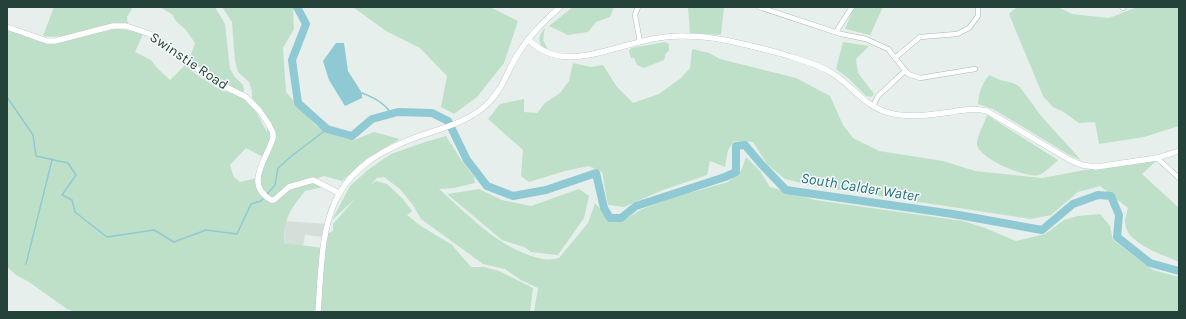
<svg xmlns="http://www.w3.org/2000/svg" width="1186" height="319" viewBox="0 0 1186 319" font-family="Karla,sans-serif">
<rect width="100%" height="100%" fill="#e6efeb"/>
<polygon fill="#d4dfda" points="285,221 327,224 324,237 305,235 303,246 284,243"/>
<g fill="#bfe0c8" fill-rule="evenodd">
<path d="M54,7H133L127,17L128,24C98,20 71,41 43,36Z"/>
<polygon points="160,7 215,7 225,24 230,69 235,77 243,85 244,91 242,93 206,74 189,60 195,43 186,30 175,20 173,15"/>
<path d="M222,7H298L293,10L294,29L283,48L286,92L316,126L354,140L374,132L400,139L366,159L342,181L324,176L314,179L323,187L305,191C290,210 284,218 284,243L323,248L324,235L333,231V224L355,199L332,220L350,186L369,169L391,154L425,142L446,136L460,158L474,177L475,183L454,188L439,189C470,216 501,251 543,259C548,260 554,259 559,258L588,223L595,203L611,221L621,222L642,209L672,198L728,182L741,171L746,157L760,171L770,187L815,200L963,221L985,228L1016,241L1045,234L1064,220L1078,216L1100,214L1110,226L1113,240L1153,270L1179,277V312H534L538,288L521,280L505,269L483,264L421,219L413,205L400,189L384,177L377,178L370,185L376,181L387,184L403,199L412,211L407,215L421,226L452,245L471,267H484L499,271L533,288L530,312H76L67,309L29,282L16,275L7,267V29L40,42L53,43L119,28L143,34L135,52L151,60L156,67L170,80L185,65L197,75L217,88L243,98L255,110L267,132L266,116L252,98V91L249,82L238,72L235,61L232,22ZM246,148L265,158L257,178L240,182L234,177L230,165Z"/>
<polygon points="353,7 490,7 518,21 504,63 477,97 454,114 441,107 447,76 420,48 386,31"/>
<polygon points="573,7 614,7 610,17 596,22 588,32 568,35 549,26"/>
<polygon points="688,7 724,7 721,35 690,33"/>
<polygon points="854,7 883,7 870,35 845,29"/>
<polygon points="1017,7 1058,7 1072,14 1109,18 1137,7 1179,7 1179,126 1144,137 1099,144 1095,122 1079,123 1062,111 1053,107 1043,96 1009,14"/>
<path d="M545,28L543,40L548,50L543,48C537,40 539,35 545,28Z"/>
<polygon points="665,42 669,44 669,51 666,53 664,60 644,68 637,65 634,58 631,58 629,51 631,48"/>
<polygon points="843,42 869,46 856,59 858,73 874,94 871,97 866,96 849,79 836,69"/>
<path d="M692,49L709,53L720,59L796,78L830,96L843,125L853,138L879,151L943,161L975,171L1042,178L1096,168L1154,160L1155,162L1142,174L1179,208V262C1163,254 1123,243 1125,220C1126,216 1127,212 1128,208L1100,186L1078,192L1051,215L1031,219L813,186L785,179L767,164L753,142L734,141L728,150L725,167L710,161L707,175L663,190L624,207L608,205L602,172L589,166L565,171L529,182L521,176L523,150L488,119L500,104L524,99V112L537,113L545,103L560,93L569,81L573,63L591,67L603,65L617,87L633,103L659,94L681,78L690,68Z"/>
<path d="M989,75L1000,80L1013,83L1020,87L1042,117L1081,160L1071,156L993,109L978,104C979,93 981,85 989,75Z"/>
<path d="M987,115L1058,160C1054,164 1044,173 1039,175C1026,179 979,158 977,145C976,138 985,122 987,115Z"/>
<polygon points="479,189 502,200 531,206 579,189 589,196 584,218 558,255 531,252 524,247 502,240 447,194"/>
</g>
<polygon fill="#8ec9d4" points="336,43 344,43 348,71 362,93 362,98 345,106 329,80 323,61"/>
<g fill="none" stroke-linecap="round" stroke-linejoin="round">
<g stroke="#8ec9d4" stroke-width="1.5">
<path d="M362,93C375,98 384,103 392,114"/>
<polyline points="7,97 33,135 36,156 68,163 76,175 62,195 72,200 75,212 107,237 154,230 174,242 206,230 237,234 251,204 261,201 275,185 278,168 294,154 327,129"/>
<polyline points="26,264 52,160"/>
</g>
<polyline stroke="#8ec9d4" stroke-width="8" points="297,7 306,24 292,60 298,103 327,129 352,136 372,119 398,112 432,113 448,121 467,160 487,186 513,196 546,190 596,173 604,208 610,218 621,218 636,206 725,177 736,172 736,146 745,145 761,164 786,190 953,214 1042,230 1073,204 1098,195 1111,196 1119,215 1117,237 1150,263 1179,271"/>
<g stroke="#a8b8b2" stroke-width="5.5">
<g id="minor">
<polyline points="638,7 635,15 640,42"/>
<polyline points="759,7 841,34 866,39 888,49 908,74 920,78 975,69"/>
<polyline points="1122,7 1123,8"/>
<polyline points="836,32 852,7"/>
<polyline points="895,58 920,37 957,34 969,28 978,16 978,7"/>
<polyline points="873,106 878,96 905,71"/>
<polyline points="1157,158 1179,178"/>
</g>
</g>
<g stroke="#a8b8b2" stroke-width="6">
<g id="tertiary">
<path d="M7,27L47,41H55L113,26H126L150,34L212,80L246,97L259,110L268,123L273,133V138C266,161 244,184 271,200H274L289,187L313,180L339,193"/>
<path d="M528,39C556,68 591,55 624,46C643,41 664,35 684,36C717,36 747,45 779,53C797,59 816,63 832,73C850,84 862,103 883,111C905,119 928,115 951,112C964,110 975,108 987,111L1070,160L1082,165L1096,167L1157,158L1179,151"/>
<path d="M318,312C324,229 320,175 409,140C434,130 463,125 484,107C502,92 506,73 518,54C529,36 544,21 560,7"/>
</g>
</g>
<use href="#minor" stroke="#fff" stroke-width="4.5"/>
<use href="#tertiary" stroke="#fff" stroke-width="5.5"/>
</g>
<g text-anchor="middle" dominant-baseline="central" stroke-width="3" stroke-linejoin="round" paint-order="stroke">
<g font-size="14" fill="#24423a" stroke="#f7fbf9">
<text transform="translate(189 61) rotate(34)">Swinstie Road</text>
</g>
<g font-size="15" font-style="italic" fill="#1c6f80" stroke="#f7fbf9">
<text transform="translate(860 187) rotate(9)">South Calder Water</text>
</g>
</g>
<rect width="1186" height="319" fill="none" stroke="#24423a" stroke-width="16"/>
</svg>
